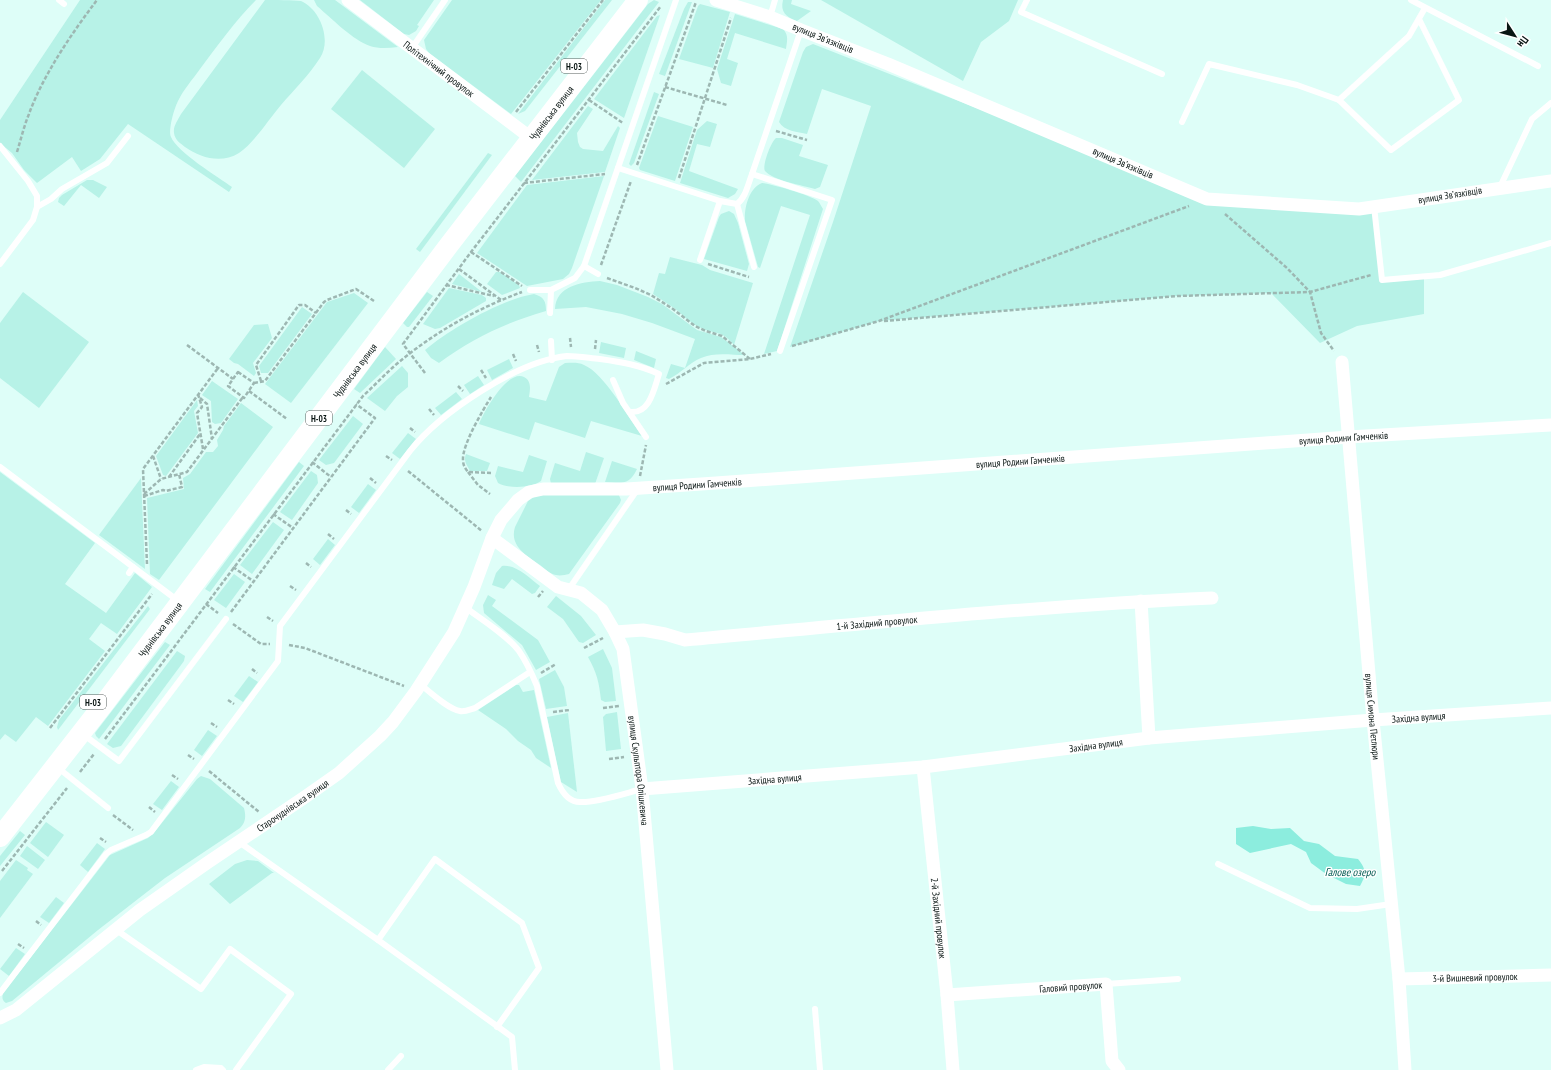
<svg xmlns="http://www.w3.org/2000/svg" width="1551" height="1070" viewBox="0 0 1551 1070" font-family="'PT Sans Narrow',sans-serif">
<rect width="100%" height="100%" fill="#defef8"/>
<g fill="#b7f2e7">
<path d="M80,0H256C235,21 218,45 200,69C193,79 183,90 178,101C174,109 168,130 171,137C177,152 218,177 232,187L229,192L128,124L100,159L81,171L72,157L37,183L24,170L12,153L0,143V120Z"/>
<path d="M265,0C274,0 294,0 301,1C320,9 332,40 320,58C309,75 294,90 281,105C269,119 254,143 239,153C221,164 201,158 185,147C180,143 175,140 174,133C173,126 178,120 181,114Z"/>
<path d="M314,0H335L398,47C389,48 379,49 370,46C354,41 331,18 317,6Z"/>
<polygon points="360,0 434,0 417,25 419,26 416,31 409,35 404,34"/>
<polygon points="452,0 601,0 511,114 429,53 426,49 424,40"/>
<polygon points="605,0 612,0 525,111 518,114"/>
<polygon points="654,0 659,2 521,182 515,176 648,4"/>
<path d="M783,0H792L791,4L811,11L797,21C786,17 780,12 783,0Z"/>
<polygon points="821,0 1018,0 1009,21 981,42 963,81"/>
<polygon points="688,2 692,2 665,76 659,74 684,9"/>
<polygon points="700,4 730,12 713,68 679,59 698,6"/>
<path d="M735,14L783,29C789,35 787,41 786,49L735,33L727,59L738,63L731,86L721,83L717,69Z"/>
<polygon points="660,15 624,118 594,99 657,16"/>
<path d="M813,44L1207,198L1374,206L1382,280L1424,276V314L1357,326L1320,343L1271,293L1177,296L879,321L790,347L833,222L871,106L822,89L807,134C798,132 784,131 779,122L803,52L806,47Z"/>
<polygon points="362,70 435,129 404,168 331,109"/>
<polygon points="654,92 659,94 634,163 631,166 629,164"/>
<polygon points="588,106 593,109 577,133 578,142 580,147 583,149 603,151 618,126 620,128 605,172 532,180"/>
<polygon points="658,116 693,127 675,181 640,170 639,168"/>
<polygon points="707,121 717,124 710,147 697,144 689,171 738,189 735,194 728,198 680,183 697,130"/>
<path d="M776,138H782L803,145L799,156L828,165L820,187L815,189C802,185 774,181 765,171C762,165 771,142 776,138Z"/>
<polygon points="488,153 492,155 420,252 416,249"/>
<polygon points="604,176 572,268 569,274 563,279 527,286 477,253 527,185"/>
<polygon points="87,180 93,180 107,187 99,198 81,185 64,206 58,202 59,198 62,195"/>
<path d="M762,183C772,184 810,195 818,201C820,203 821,206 823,209L777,351L764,354L810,215L781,206L760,268L758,267L745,221C744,208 749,188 762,183Z"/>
<polygon points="729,211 734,214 738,223 749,264 747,271 704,259 719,217 721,214"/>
<path d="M670,257L702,265L710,270L753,283L734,345C721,329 714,335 699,327C689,322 682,314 674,308C667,303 660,299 653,294L659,273L665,274Z"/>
<polygon points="496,272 500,272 519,285 520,288 502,295 487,284"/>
<polygon points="459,274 482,292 452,284"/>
<path d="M600,281L617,285L648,297L662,304L697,330L721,337L745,355C731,355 714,352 701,358C689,363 681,373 669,379L666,378L671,364L685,368L695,339L652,323L622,314L586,307L555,309C556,286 581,282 600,281Z"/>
<polygon points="449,288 482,295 486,298 486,301 440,328 435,329 423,324"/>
<polygon points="23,292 89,342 39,408 0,378 0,323"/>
<polygon points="427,292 433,296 409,327 407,327 403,323"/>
<polygon points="354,293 368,303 291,403 265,384 327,302"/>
<path d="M534,294C544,297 546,301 546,311C505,323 473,338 439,363L431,358L425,350C450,329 502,299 534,294Z"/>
<polygon points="302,307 312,314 268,373 261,373 259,366"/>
<polygon points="268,324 272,338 253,363 256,373 254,376 238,364 234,363 229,359 254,325"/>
<polygon points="601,342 626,348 624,358 599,353"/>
<polygon points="385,347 396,359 360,393 354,389"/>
<polygon points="636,351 656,359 654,368 634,360"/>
<polygon points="509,359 513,368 492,380 487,370"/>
<path d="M565,363C572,363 578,362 584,365C604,373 629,418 642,436L591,421L585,438L535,422L529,440L479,424C484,411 508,369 524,377C532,381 530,390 529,397L546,401L559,367Z"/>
<polygon points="402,366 408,373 408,387 397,396 385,411 367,398"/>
<polygon points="478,376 484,385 470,394 464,385"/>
<polygon points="212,381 238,399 221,423 215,424 212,422 211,401 202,395"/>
<polygon points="456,392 462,399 441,415 435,408"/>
<polygon points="197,400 198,406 194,411 198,433 166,476 163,475 156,456"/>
<polygon points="241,403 273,427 159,580 150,574 147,498 184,489 183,478 190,474 206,452 213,452 218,446 217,440 223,430 224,426"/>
<polygon points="353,416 363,424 334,463 326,465 319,460"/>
<polygon points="408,433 416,439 400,459 392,453"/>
<polygon points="586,452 604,458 595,484 551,484 550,479 555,463 580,471"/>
<path d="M466,454L490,463L487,471H470C467,465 463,461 466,454Z"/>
<path d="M529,455L547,461L541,481C532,488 508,489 498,483L495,476L498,466L523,472Z"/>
<path d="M612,461L637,469C629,486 621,483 605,482Z"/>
<polygon points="299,462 304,466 210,592 205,589"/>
<polygon points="311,471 317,475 318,483 292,520 280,512"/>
<polygon points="0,472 95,543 65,584 106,613 135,573 152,587 117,634 101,623 89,639 105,651 48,726 36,717 16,742 5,734 0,740"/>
<polygon points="141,478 145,569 99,535"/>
<polygon points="368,484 376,490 359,513 351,507"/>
<path d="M618,493L621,500L620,503L569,574C565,575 560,576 556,575C550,574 545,569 540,565C527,556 509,546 515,527L528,501L537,495Z"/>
<polygon points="273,522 284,530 252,574 240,565"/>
<polygon points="328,539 335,545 320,565 313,559"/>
<path d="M502,566C516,564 529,578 540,586L535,593L532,594L512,579L504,589L492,585L496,573Z"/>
<polygon points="234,574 245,582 226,608 214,600"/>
<polygon points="488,595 496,600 492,606 538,640 550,662 536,670 522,645 484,613 483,605"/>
<polygon points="556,596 581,616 596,635 583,643 579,642 563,619 547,607"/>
<polygon points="148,606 150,609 58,730 57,727 59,720"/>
<polygon points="165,642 170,645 99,739 96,736 95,733"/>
<path d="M603,649L612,668L616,701L605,702L601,700C599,682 597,673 588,657Z"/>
<polygon points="177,651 185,656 184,661 121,746 113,748 107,744"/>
<polygon points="555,670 564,687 567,706 546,709 539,679"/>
<polygon points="249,676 258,682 243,702 234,696"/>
<polygon points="516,685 519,685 523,692 534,690 551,768 536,758 531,750 518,741 506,729 478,710"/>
<polygon points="617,712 621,749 606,751 603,717 606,714"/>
<polygon points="568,713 577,792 561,782 547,717"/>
<polygon points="208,730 217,736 202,756 194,750"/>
<path d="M201,776L210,779L244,808C246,816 246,822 240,828L165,878L98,930L12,1001L6,1003C2,1000 2,998 3,993L110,855L148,838L153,834L197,779Z"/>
<polygon points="171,781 179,787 162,810 153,804"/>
<polygon points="46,822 64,835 48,857 30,843"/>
<polygon points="20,831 25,835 0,866 0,856"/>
<polygon points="97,843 105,849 88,872 80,865"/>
<polygon points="27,846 45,860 38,869 20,856"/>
<polygon points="16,860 28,868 27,870 33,874 0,918 0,881"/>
<polygon points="247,860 258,861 274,873 272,873 230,904 209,884 235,864"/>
<polygon points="56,897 64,903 49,923 40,917"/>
<polygon points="16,948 25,954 9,976 0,969"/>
</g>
<path fill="#8cedde" d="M1253,826L1271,829L1290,828L1304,841L1319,844L1335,856L1358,859C1367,870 1366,875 1360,886L1346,884L1326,874L1311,863L1306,852L1291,844L1250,853L1236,844V828Z"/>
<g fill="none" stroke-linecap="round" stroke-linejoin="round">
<g stroke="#9db7b2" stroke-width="2.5" stroke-dasharray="4 2" stroke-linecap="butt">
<polyline points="665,87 727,105"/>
<polyline points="589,100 623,123"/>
<polyline points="516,112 603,0"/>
<polyline points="776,131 807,140"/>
<path d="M17,152C21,139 24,126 29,114C43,75 72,33 97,0"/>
<polyline points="637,165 696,2"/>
<polyline points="679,178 731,18"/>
<polyline points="524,183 605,174"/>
<polyline points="1225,214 1287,268 1310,292 1321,333 1334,351"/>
<polyline points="471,252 522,286"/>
<polyline points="708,264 749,277"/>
<polyline points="601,265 631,181"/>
<polyline points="459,269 501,300"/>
<polyline points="607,278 635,288 651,295 673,309 695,326 706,331 722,336 750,359"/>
<polyline points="446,285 494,296"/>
<polyline points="884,321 1177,296 1310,292 1371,275"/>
<polyline points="570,338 571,347"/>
<polyline points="187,345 233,379"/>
<polyline points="537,345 539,352"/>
<polyline points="792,346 879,321 1189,206"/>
<polyline points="595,349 596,340"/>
<polyline points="513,354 516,361"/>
<polyline points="481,370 486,378"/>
<polygon points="238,372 254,383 244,398 228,386"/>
<polyline points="425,373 403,344 471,252 661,6"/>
<polyline points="261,381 256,365 299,305 305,305 316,313"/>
<polyline points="254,383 265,381 324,302 327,300 356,289 374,301"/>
<polyline points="666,384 704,363 750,359 771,354"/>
<polyline points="458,386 463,391"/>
<polyline points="249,391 287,419"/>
<polyline points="198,394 202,407 197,413 203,449"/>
<polyline points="200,398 207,404 212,439"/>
<polyline points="429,409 434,415"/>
<polyline points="410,428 415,432"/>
<polyline points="153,456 161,479"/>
<polyline points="386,456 392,460"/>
<polyline points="312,462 331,477"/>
<polyline points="408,471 482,531"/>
<polyline points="468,472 478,485 490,494"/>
<path d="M491,473L468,472C465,468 463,465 463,460C462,445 483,410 491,397"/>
<polyline points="640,476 646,445"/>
<polyline points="169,477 200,434"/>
<polyline points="370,478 376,483"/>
<polyline points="144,494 161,479 187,472 243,397"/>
<polyline points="144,496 163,490 166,491 182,487 179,474"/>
<polyline points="346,510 351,514"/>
<polyline points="273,514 293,528"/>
<polyline points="328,534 334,539"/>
<polyline points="306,563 311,567"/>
<polyline points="147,564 143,469 218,368"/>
<polyline points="233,567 253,581"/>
<polyline points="290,586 296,590"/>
<polyline points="538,597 543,591"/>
<polyline points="206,604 218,613"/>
<polyline points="231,612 375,418 356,404"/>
<polyline points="267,617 273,621"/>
<polyline points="233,624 261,644 270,644"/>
<polyline points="289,645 305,648 404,686"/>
<polyline points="584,648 603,638"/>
<polyline points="252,669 257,673"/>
<polyline points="541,673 556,664"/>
<polyline points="228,700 234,704"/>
<polyline points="603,708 619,706"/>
<polyline points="553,712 570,710"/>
<polyline points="211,723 217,727"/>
<polyline points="50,728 152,594"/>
<path d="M105,739L363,396C375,385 386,373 399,362C435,332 478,308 522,292"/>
<polyline points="188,755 194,759"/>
<polyline points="609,759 624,757"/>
<polyline points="209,771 259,812"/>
<polyline points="80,772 94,754"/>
<polyline points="172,775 178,779"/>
<polyline points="149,807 155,812"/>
<polyline points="113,815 133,830"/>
<polyline points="100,838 106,842"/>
<polyline points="2,871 67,788"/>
<polyline points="36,921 41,925"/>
<polyline points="18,944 24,948"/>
</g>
<g stroke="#fff" stroke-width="6">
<polyline points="59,0 64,4"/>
<polyline points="1027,0 1021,12 1162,74"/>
<polyline points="1411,0 1538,66"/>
<polyline points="770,17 775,0"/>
<polyline points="1419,19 1459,100 1391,150 1339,100 1409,36 1425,8"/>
<polyline points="412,48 445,0"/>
<polyline points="1182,122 1209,64 1297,85 1339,100"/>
<polyline points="0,146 28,181 37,196 37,207"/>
<polyline points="618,168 720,201 737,204 754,267"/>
<polyline points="752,174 832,200 780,351"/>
<polyline points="1500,187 1532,119 1551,103"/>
<path d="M737,204C746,197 748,184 752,174L801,30"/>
<polyline points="1374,206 1382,280 1440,275 1551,243"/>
<polyline points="700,260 720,201"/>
<polyline points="0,264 33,220 37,207 51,199 62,189 107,163 128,136"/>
<polyline points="584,266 598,274"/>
<polyline points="530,290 551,290 575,278 584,266 676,0"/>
<polyline points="550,313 551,290"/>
<polyline points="551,341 552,360"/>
<polyline points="613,380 623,403 646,437"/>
<polyline points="0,467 177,600"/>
<polyline points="129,573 133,567"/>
<polyline points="569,589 637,490"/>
<path d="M466,608C481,619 507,635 519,651C526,661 532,674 537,686L558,783C562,792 569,802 580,802C597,803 626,793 642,789"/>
<path d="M420,684C430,692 448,709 460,711C465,712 471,709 475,708L530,672"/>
<polyline points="84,735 119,761 226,619"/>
<polyline points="57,767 108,808"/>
<polyline points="239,842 378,940 512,1037 515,1070"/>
<polyline points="1218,864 1310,908 1357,909 1391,904"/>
<polyline points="115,929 201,989 230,949 291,994 236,1070"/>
<polyline points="378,940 435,859 522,923 539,968 497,1027"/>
<polyline points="1106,984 1178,979"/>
<path d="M0,993L106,854L111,850L146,835L151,832L278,661L280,626L410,451C440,413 517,361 567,356C578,356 589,358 600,359C621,362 640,365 659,374C654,389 650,414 630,412"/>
<polyline points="815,1009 820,1070"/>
<polyline points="196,1070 204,1067 221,1068 223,1070"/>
<polyline points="388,1070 401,1056"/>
</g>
<g stroke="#fff" stroke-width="13">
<path id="s1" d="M348,0L531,138"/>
<polyline points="716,0 770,17 801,30 888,64 1207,199 1359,209 1551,181"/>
<path id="s2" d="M1342,362L1373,720L1399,979L1405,1070"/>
<path id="s3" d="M492,538L558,587L581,593L602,610L615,632L623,649L642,789L667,1070"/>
<polyline points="1141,601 1149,738"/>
<path id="s4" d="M615,632L643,630L665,634L685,640C860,624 1036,606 1212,598"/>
<path id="s5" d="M923,767L947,995L953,1070"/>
<path id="s6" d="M642,789L923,767L1149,738L1373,720L1551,708"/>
<path id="s7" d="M1399,979L1551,975"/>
<path id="s8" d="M947,995L1106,984L1112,1061L1119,1070"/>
<path id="s9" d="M0,1018L16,1010L140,910L207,863L305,797L339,773L380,736L393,722L416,691L454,632L474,587L492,538L501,520L518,500L529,492L543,489H627L716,483L1349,437L1551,425"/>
</g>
<path stroke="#fff" stroke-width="20" id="s10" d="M0,837L103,705L449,245L638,0"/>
</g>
<g text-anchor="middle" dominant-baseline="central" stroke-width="3" stroke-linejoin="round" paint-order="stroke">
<g fill="#fff" stroke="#545c5a" stroke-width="1">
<rect x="561" y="59" width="26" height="14" rx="3"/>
<rect x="306" y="411" width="26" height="14" rx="3"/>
<rect x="80" y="695" width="26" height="14" rx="3"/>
</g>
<g font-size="9" font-weight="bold" fill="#0a1614">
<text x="574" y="66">Н-03</text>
<text x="319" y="418">Н-03</text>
<text x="93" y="702">Н-03</text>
</g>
<g font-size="10" fill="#0a1614" stroke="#fff">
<text transform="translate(823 38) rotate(22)">вулиця Звʼязківців</text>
<text stroke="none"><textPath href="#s1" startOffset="114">Політехнічний провулок</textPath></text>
<text stroke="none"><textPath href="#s10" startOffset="910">Чуднівська вулиця</textPath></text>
<text transform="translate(1123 163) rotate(23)">вулиця Звʼязківців</text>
<text transform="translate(1450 195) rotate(-9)">вулиця Звʼязківців</text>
<text stroke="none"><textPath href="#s10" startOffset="586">Чуднівська вулиця</textPath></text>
<text stroke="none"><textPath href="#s9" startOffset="1580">вулиця Родини Гамченків</textPath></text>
<text stroke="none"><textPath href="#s9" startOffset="1256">вулиця Родини Гамченків</textPath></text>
<text stroke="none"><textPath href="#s9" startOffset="932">вулиця Родини Гамченків</textPath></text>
<text stroke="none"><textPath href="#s4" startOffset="264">1-й Західний провулок</textPath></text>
<text stroke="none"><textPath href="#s10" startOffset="262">Чуднівська вулиця</textPath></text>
<text stroke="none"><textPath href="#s2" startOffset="356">вулиця Симона Петлюри</textPath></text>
<text stroke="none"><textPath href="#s6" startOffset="780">Західна вулиця</textPath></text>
<text stroke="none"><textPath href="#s6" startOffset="456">Західна вулиця</textPath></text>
<text stroke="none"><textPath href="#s3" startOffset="300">вулиця Скульптора Олішкевича</textPath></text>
<text stroke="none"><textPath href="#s6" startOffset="133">Західна вулиця</textPath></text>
<text stroke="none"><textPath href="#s9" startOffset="362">Старочуднівська вулиця</textPath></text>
<text stroke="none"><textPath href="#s5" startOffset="152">2-й Західний провулок</textPath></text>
<text stroke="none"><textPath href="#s7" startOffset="76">3-й Вишневий провулок</textPath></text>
<text stroke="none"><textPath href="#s8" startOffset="124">Галовий провулок</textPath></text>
</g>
<g font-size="11" font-style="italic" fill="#005a51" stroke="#fff">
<text x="1350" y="872">Галове озеро</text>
</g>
</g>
<g transform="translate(1515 36) rotate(126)" stroke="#ffffff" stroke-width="3" paint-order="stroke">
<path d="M0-3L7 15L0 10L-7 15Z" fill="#0a1614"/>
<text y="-6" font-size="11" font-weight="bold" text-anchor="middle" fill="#0a1614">Пн</text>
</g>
</svg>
